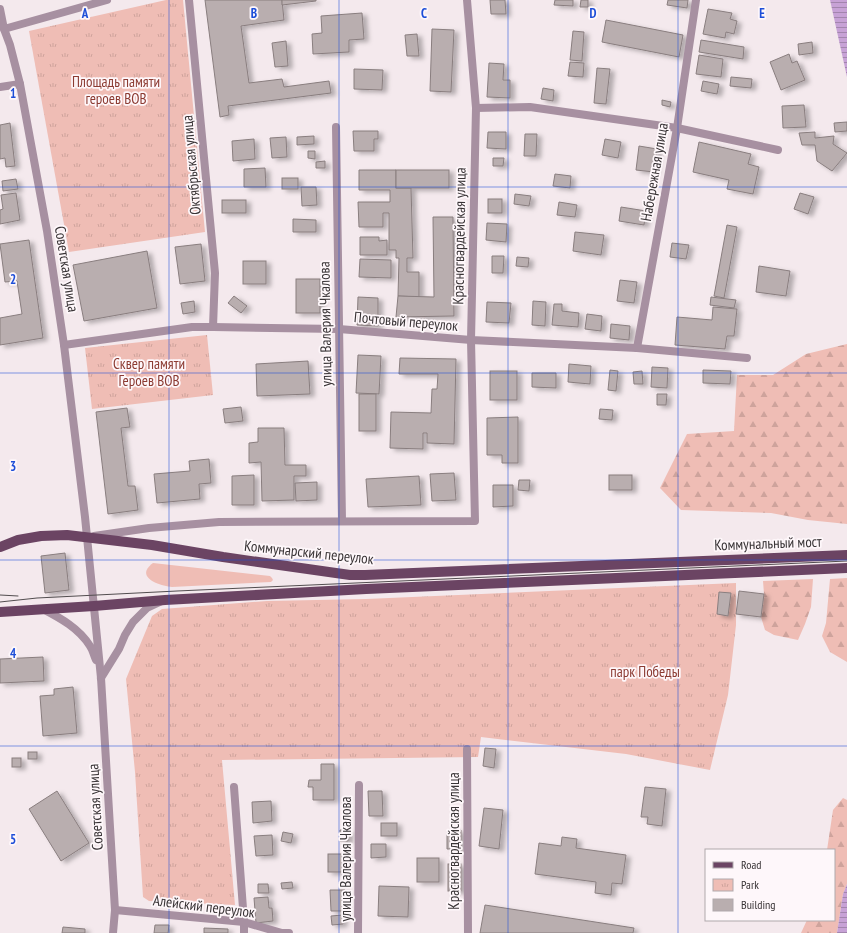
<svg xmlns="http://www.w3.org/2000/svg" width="847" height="933" viewBox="0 0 847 933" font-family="'PT Sans Narrow',sans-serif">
<defs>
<pattern id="forest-firs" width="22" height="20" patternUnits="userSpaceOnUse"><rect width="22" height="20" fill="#efbdb5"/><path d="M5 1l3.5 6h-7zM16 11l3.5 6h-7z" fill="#cea39c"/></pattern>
<pattern id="park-tufts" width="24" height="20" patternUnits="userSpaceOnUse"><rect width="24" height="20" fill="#efbdb5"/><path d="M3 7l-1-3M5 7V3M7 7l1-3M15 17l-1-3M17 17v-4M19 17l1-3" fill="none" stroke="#cea39c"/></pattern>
<pattern id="water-rules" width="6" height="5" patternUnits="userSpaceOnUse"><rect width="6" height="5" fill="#c7a2d6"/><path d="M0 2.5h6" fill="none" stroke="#a385ae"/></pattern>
<filter id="shadow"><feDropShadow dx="4.5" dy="2.5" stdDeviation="2" flood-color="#0004"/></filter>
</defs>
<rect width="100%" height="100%" fill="#f4e9ed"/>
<path fill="#efbdb5" d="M153,563L270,576L272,578L273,580L271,582L172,587C159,586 134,577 153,563Z"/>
<g fill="url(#forest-firs)">
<polygon points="847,344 847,524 808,520 771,513 681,510 660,488 687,434 734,431 737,375 773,375 806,354"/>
<polygon points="847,578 847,662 830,652 822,636 826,623 830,579"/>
<polygon points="813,579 811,607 805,624 798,640 774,635 765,630 761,617 764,594 763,581"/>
<polygon points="843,798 847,800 847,884 843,894 837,933 801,933 807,920 834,920 834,850 827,850 833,810"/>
</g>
<g fill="url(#park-tufts)">
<polygon points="166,0 183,0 205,232 69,252 29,31"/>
<polygon points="207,335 213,395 92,409 85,348"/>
<polygon points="736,583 736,625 728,695 710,770 626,754 481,737 478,757 222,760 235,905 149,901 143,897 135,772 126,679 152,616 162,609 267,601 366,599"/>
</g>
<g fill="url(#water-rules)">
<polygon points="830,0 847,0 847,77"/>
<polygon points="847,884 847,933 837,933 843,894"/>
</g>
<g fill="#b9aeaf" stroke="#897e7f" filter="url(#shadow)">
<polygon points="205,0 282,0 284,20 241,26 249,83 282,79 284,87 329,81 331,93 228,106 229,115 220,117"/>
<polygon points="282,0 316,0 316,1 282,5"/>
<polygon points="490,0 505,0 506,14 491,14"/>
<polygon points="555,0 573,0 573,6 554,5"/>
<polygon points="581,0 588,0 588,7 580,7"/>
<polygon points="668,0 688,0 687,8 667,5"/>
<polygon points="708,9 732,13 730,19 737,21 734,34 726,32 725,38 703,34"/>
<polygon points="362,13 364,39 349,40 349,52 313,54 312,34 322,33 321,16"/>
<polygon points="606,20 683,35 679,57 602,42"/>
<polygon points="432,29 454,30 451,92 430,91"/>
<polygon points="573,31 584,32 582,61 570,60"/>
<polygon points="417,34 419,56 407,56 405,35"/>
<polygon points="701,40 744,47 743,59 699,52"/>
<polygon points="286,41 288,66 275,67 272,43"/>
<polygon points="812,42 813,53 799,55 798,44"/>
<polygon points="789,54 792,63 797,61 805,80 781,90 770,62"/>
<polygon points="699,55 723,59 721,77 696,74"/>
<polygon points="570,62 584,63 583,77 568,76"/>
<polygon points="489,63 504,64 503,80 510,80 510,98 487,97"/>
<polygon points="597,68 610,69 606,104 594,103"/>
<polygon points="354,69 383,70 382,90 354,89"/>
<polygon points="731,77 752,79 751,88 730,86"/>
<polygon points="703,81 719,84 717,94 701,91"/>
<polygon points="543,88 554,90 553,101 541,99"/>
<polygon points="662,100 671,102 670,107 662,105"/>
<polygon points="804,105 806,127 783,128 782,106"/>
<polygon points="847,122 847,131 835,132 834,123"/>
<polygon points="10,123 15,166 6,167 5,158 0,159 0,125"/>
<polygon points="353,131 378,131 378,139 374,139 374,151 354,151"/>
<polygon points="488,132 506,132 506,149 487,148"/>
<polygon points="815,132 815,138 834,136 833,144 847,153 832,171 817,161 815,145 802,145 799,133"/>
<polygon points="525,134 537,134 536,156 524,156"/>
<polygon points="314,136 314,144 297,145 297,137"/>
<polygon points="286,137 287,157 272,158 270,138"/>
<polygon points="254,139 255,159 233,161 232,141"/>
<polygon points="605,139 621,142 618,158 602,155"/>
<polygon points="699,142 751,154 748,164 759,167 753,194 727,189 729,180 693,172"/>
<polygon points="639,146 657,149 654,172 636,170"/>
<polygon points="308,151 315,151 315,159 308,158"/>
<polygon points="493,158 504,158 503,166 493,166"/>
<polygon points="325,161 325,168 316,168 316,162"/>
<polygon points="265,168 266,187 244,187 244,169"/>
<polygon points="359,170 396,170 396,188 411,188 413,258 407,258 407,272 419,272 419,297 398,296 399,258 396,258 396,250 389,250 389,213 383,213 383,227 359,227 358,202 390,202 390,190 359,190"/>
<rect x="396" y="170" width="53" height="18"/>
<polygon points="555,174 571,176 570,188 553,186"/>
<rect x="282" y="178" width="16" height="11"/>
<polygon points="16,179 18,189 3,191 2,181"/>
<polygon points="301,187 316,187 317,205 302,206"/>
<polygon points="16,193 20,220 0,224 0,210 3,209 1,195"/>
<polygon points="800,193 814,197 808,214 794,209"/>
<polygon points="515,194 531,196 529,206 514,204"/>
<rect x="488" y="199" width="14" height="14"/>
<rect x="222" y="200" width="24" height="13"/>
<polygon points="559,202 577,205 575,217 557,215"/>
<polygon points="621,207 646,211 644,225 619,221"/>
<polygon points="433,217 453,217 454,316 396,317 398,296 434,297"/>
<polygon points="293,219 316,220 316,232 293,232"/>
<polygon points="487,223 507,224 506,242 486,240"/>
<polygon points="727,225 737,227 724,298 714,296"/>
<polygon points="575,232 604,235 601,255 573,251"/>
<polygon points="360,237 379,237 379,241 387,240 387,255 360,255"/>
<polygon points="29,240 43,338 0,345 0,318 22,314 17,281 5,282 0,244"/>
<polygon points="672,243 689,245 686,259 670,257"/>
<polygon points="201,244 205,281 180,284 175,247"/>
<polygon points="147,251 157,308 84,321 73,265"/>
<polygon points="492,256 504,256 503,273 492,273"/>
<polygon points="517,257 529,258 528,267 516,266"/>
<polygon points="360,259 391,260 391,278 359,277"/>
<rect x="243" y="261" width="23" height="23"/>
<polygon points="759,266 790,271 786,296 756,292"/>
<rect x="296" y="279" width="24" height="34"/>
<polygon points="620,280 637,282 634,303 617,301"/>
<polygon points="234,296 247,306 241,313 228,303"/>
<polygon points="358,297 378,298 378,326 357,325"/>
<polygon points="711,297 736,300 734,308 710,305"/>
<polygon points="194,301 195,312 183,314 181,303"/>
<polygon points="533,301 546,302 545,326 532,325"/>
<polygon points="487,302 511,303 509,323 486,322"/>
<polygon points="554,304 562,304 562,311 579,313 578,327 552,325"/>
<polygon points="713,307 737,309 734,336 727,336 725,349 675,345 677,317 712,320"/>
<polygon points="587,314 602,316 601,331 585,329"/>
<polygon points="611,324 630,326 629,340 610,338"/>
<polygon points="358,355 381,356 379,394 356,393"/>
<polygon points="400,358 456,359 454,444 427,443 427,433 423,433 423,449 390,448 391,412 431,413 432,389 437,389 438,374 399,374"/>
<polygon points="308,361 310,394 257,396 256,364"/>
<polygon points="569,364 591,366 590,384 568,382"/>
<polygon points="652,367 668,368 667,388 651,387"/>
<polygon points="610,370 618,371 616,391 608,390"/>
<polygon points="703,370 731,371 730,384 703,383"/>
<rect x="490" y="371" width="27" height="29"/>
<polygon points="642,371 643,384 634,384 633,372"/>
<polygon points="532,373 556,373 556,388 532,387"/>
<rect x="359" y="394" width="17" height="37"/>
<polygon points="657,394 667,394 666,405 657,405"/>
<polygon points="241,407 243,421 225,423 223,409"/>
<polygon points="127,408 130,427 121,428 128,486 135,486 138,510 108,514 96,412"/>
<polygon points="600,409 613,410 612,420 599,419"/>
<polygon points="518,417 518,463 502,463 502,455 487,455 487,418"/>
<polygon points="258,428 284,428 285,465 306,465 306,476 294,476 294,500 262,501 261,462 249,463 249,443 258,442"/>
<polygon points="209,459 211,483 199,484 200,499 157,503 154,474 190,471 189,461"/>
<polygon points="454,473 456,500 432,501 430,474"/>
<polygon points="254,475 254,505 232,505 232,476"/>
<rect x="609" y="475" width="23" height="15"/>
<polygon points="419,476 421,505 368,507 366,479"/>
<polygon points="519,480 530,480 529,491 518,490"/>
<polygon points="317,482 317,500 296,501 295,483"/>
<polygon points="493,485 513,485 513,506 493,507"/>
<polygon points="65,553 69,590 45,593 41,556"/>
<polygon points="739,591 764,594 761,617 736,614"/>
<polygon points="719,592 731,593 728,616 717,614"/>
<polygon points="43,657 44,681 0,683 0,659"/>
<polygon points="73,687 77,733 43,736 40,696 54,695 54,689"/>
<polygon points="485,748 496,749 494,768 483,766"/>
<rect x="28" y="752" width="9" height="7"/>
<rect x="12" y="758" width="9" height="9"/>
<polygon points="321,764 334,764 334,800 313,800 313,787 308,787 309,780 321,780"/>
<polygon points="645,787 666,789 662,826 647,824 648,817 641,817"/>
<polygon points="57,791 89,843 61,861 29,809"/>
<polygon points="368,791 382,791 383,816 369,816"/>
<polygon points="271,801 272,821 253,823 252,802"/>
<polygon points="484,808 503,810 499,849 479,846"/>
<rect x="381" y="823" width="16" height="13"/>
<polygon points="340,830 349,830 348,841 340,841"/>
<polygon points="461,830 461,849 447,849 447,831"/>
<polygon points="283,832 293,834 291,843 281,841"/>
<polygon points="272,835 273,855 256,856 254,836"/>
<polygon points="562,837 577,839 576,848 626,855 622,884 612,883 611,895 595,893 596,882 535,874 539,843 561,846"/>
<polygon points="371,844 386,844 386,857 371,858"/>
<rect x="328" y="854" width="16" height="18"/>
<rect x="417" y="858" width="22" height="24"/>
<rect x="448" y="864" width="13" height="27"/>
<polygon points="292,882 293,888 282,889 281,883"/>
<polygon points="258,884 268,884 269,893 258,893"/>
<polygon points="379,886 409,887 408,917 378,916"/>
<polygon points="330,890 345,890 345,911 331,911"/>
<polygon points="268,897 269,908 272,908 273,921 256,923 254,898"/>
<polygon points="485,905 634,928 633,933 480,933"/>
<polygon points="342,915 343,924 332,925 331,916"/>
<polygon points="155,925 169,925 168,933 154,933"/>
<polygon points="63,927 85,929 85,933 62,933"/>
<polygon points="204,928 228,929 228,933 204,933"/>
</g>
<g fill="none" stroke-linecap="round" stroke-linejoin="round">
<g stroke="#a790a1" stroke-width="8">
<polyline points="189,0 215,273 213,327"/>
<polyline points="4,29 107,0"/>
<polyline points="0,87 20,84"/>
<polyline points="476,108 530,107 677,128 778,150"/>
<polyline points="336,127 342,521"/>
<polyline points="64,345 192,327 213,327 339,329 471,340 637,348 747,358"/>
<polyline points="637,348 677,128 696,0"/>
<polyline points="94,536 149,528 219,522 475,521 471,340 476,108 467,0"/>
<polyline points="467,749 468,933"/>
<polyline points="234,787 244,922 244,933"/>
<polyline points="115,910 244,922 282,933 289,933"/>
<polyline points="358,933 359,785"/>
</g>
<g stroke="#a790a1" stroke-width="8">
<polyline points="0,9 4,29 10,45 20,84 47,231 64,345 85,517 101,678 115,910 113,933"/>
<path d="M43,609C60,618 79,628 90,646C93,650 94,656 96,660"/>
<polyline points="101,678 119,649 125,635 133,622 147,608 162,601"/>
</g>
<g stroke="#6b4463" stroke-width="10">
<polyline points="0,547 18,540 41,536 67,535 152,545 223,557 350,575 365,575 847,555"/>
<polyline points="0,612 94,606 165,600 366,589 847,568"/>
</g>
<g stroke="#524d4f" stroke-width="1">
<polyline points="0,595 18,596"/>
<polyline points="0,602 37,598 177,591 847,561"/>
</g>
</g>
<path fill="none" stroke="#1d4ed8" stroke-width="1" stroke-opacity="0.55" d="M169,0V933M339,0V933M508,0V933M678,0V933M0,187H847M0,373H847M0,560H847M0,746H847"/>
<g text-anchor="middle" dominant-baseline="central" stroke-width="3.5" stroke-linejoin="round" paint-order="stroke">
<g font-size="15" fill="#8c3b32" stroke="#fef7fa">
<text x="116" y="81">Площадь памяти<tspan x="116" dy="17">героев ВОВ</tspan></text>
<text x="149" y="363">Сквер памяти<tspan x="149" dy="17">Героев ВОВ</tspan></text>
<text x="645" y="671">парк Победы</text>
</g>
<g font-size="15" fill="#393436" stroke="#fef7fa">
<text transform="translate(191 165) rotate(-95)">Октябрьская улица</text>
<text transform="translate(654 172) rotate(-80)">Набережная улица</text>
<text transform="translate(459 236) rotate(-89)">Красногвардейская улица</text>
<text transform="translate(67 269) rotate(81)">Советская улица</text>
<text transform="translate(406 321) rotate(5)">Почтовый переулок</text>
<text transform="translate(325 324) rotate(-91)">улица Валерия Чкалова</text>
<text transform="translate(768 543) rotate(-2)">Коммунальный мост</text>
<text transform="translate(309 552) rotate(6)">Коммунарский переулок</text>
<text transform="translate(95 807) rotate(-93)">Советская улица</text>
<text transform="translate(453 841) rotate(-90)">Красногвардейская улица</text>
<text transform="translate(345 859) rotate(-90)">улица Валерия Чкалова</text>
<text transform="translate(204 906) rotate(7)">Алейский переулок</text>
</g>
</g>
<g font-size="13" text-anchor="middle" font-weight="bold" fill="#1d4ed8" stroke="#fef7fa" stroke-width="3.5" stroke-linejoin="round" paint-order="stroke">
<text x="85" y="18">A</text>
<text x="254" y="18">B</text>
<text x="424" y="18">C</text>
<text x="593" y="18">D</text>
<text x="762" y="18">E</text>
<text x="13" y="98">1</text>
<text x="13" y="284">2</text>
<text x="13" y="471">3</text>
<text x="13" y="658">4</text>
<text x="13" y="844">5</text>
</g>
<rect x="705" y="849" width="130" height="72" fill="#fef7fa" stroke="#afa9ac"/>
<rect x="713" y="862" width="20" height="6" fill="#6b4463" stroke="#afa9ac"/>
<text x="741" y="869" font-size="12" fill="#393436">Road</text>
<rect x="713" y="879" width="20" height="12" fill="url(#park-tufts)" stroke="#afa9ac"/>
<text x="741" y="889" font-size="12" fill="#393436">Park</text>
<rect x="713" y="899" width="20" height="12" fill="#b9aeaf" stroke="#afa9ac"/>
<text x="741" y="909" font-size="12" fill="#393436">Building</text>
</svg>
